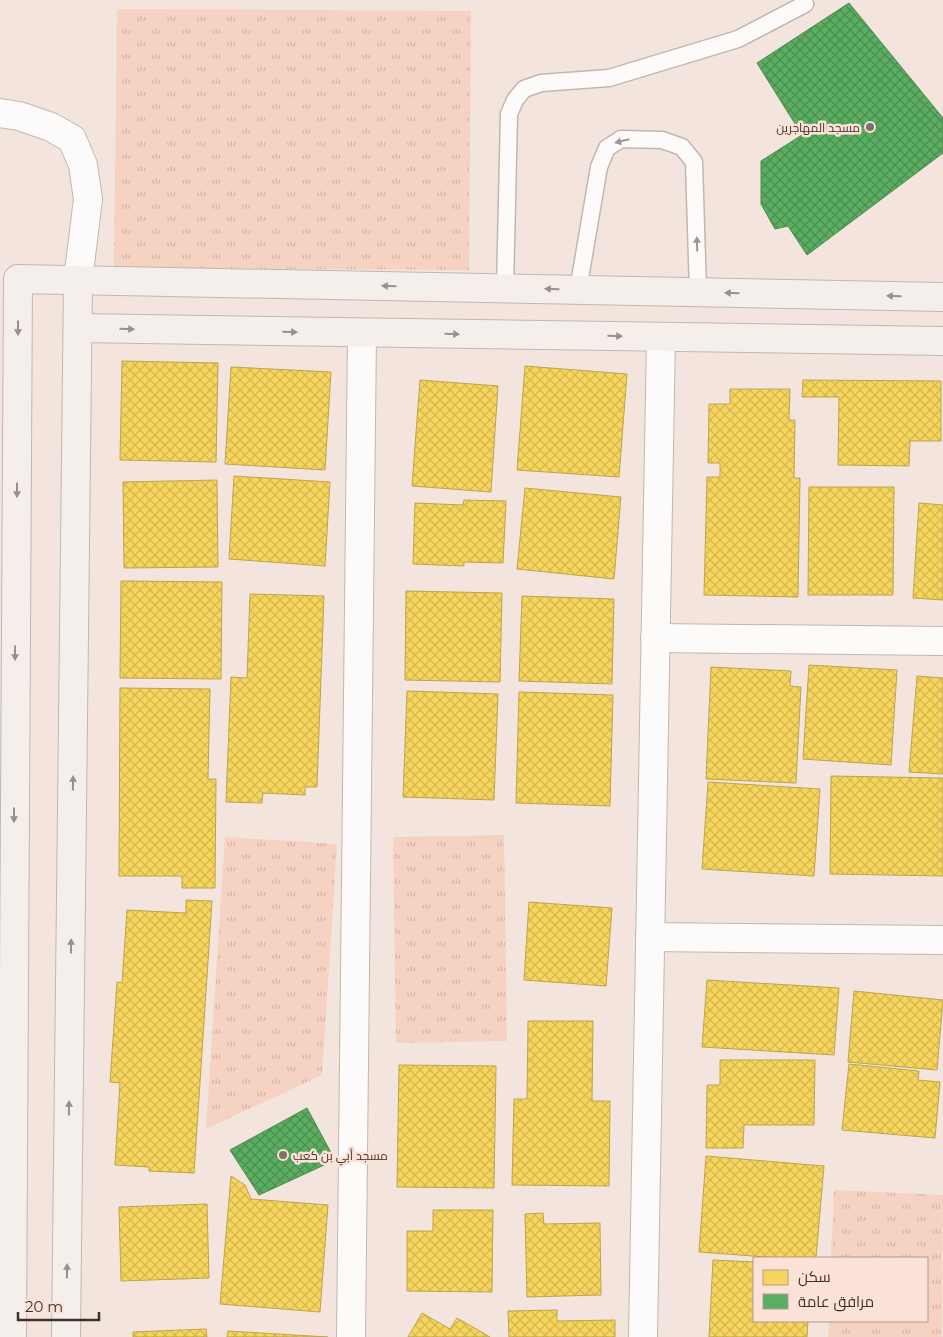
<svg xmlns="http://www.w3.org/2000/svg" width="943" height="1337" viewBox="0 0 943 1337" font-family="Montserrat,Cairo,sans-serif">
<defs>
<pattern id="park-tufts" width="24" height="20" patternUnits="userSpaceOnUse" patternTransform="scale(1.25)"><rect width="24" height="20" fill="#f5d2c1"/><path d="M3 7l-1-3M5 7V3M7 7l1-3M15 17l-1-3M17 17v-4M19 17l1-3" fill="none" stroke="#d3b5a6"/></pattern>
<pattern id="homes-cross-hatch" width="8" height="8" patternUnits="userSpaceOnUse" patternTransform="scale(1.25)"><rect width="8" height="8" fill="#f6d55c"/><path d="M0 0l8 8M0 8l8-8" fill="none" stroke="#d4b750"/></pattern>
<pattern id="public-cross-hatch" width="8" height="8" patternUnits="userSpaceOnUse" patternTransform="scale(1.25)"><rect width="8" height="8" fill="#5aae61"/><path d="M0 0l8 8M0 8l8-8" fill="none" stroke="#4c8e50"/></pattern>
</defs>
<rect width="100%" height="100%" fill="#f3e5de"/>
<g fill="url(#park-tufts)">
<polygon points="117,9 471,11 469,270 114,268"/>
<polygon points="504,835 507,1041 396,1043 393,837"/>
<polygon points="225,837 337,844 322,1075 206,1129"/>
<polygon points="834,1190 943,1195 942,1337 828,1337 829,1321 927,1321 927,1258 831,1258"/>
</g>
<g fill="url(#homes-cross-hatch)" stroke="#bea44d">
<polygon points="122,361 218,363 216,462 120,460"/>
<polygon points="525,366 627,374 619,477 517,470"/>
<polygon points="231,367 331,372 325,470 225,464"/>
<polygon points="420,380 498,386 491,492 412,486"/>
<polygon points="803,380 941,381 941,441 910,441 909,466 838,465 839,397 802,397"/>
<polygon points="730,389 790,389 789,420 795,420 794,478 800,478 798,597 704,595 707,477 720,477 720,463 708,463 709,404 730,404"/>
<polygon points="234,476 330,482 325,566 229,559"/>
<polygon points="217,480 218,567 124,568 123,482"/>
<polygon points="809,487 894,487 893,595 808,595"/>
<polygon points="525,488 621,497 614,579 517,569"/>
<polygon points="464,500 506,501 503,563 464,562 464,566 413,564 415,503 463,505"/>
<polygon points="919,503 943,505 943,600 913,598"/>
<polygon points="121,581 222,582 221,679 120,678"/>
<polygon points="406,591 502,593 500,682 405,680"/>
<polygon points="250,594 324,596 317,787 305,787 305,795 263,793 262,803 226,802 231,677 247,678"/>
<polygon points="522,596 614,599 612,684 519,681"/>
<polygon points="809,665 897,670 891,765 803,759"/>
<polygon points="711,667 791,671 790,686 801,687 796,783 706,779"/>
<polygon points="917,676 943,678 943,774 909,772"/>
<polygon points="120,688 210,689 208,779 216,779 215,888 182,888 182,876 119,876"/>
<polygon points="407,691 498,694 494,800 403,797"/>
<polygon points="519,692 613,695 610,806 516,803"/>
<polygon points="831,776 943,778 943,876 830,874"/>
<polygon points="708,782 820,789 814,876 702,869"/>
<polygon points="186,900 212,901 194,1173 149,1171 149,1167 115,1165 120,1083 110,1082 117,982 122,983 127,910 186,913"/>
<polygon points="529,902 612,908 606,986 524,980"/>
<polygon points="707,980 839,988 834,1055 702,1047"/>
<polygon points="854,991 943,1000 937,1070 848,1062"/>
<polygon points="528,1021 593,1021 592,1101 610,1101 609,1186 512,1185 514,1099 527,1099"/>
<polygon points="720,1060 815,1060 814,1125 744,1125 743,1148 706,1148 707,1085 720,1085"/>
<polygon points="849,1064 919,1071 918,1080 940,1082 935,1138 842,1130"/>
<polygon points="399,1065 496,1066 494,1188 397,1187"/>
<polygon points="706,1156 824,1166 816,1258 779,1258 699,1252"/>
<polygon points="231,1176 245,1185 251,1199 328,1205 320,1312 220,1304"/>
<polygon points="207,1204 209,1278 121,1281 119,1207"/>
<polygon points="433,1210 493,1210 492,1292 407,1291 407,1231 433,1231"/>
<polygon points="543,1213 544,1224 600,1223 601,1295 527,1297 525,1214"/>
<polygon points="713,1260 754,1262 754,1321 808,1321 807,1337 709,1337"/>
<polygon points="557,1310 557,1321 615,1320 615,1337 509,1337 508,1311"/>
<polygon points="422,1313 450,1329 457,1318 490,1337 408,1337"/>
<polygon points="206,1329 207,1337 133,1337 133,1332"/>
<polygon points="228,1331 328,1337 227,1337"/>
</g>
<g fill="url(#public-cross-hatch)" stroke="#518851">
<polygon points="849,3 943,118 943,153 807,255 788,226 775,229 761,204 761,161 802,135 757,63"/>
<polygon points="307,1108 335,1160 259,1195 230,1150"/>
</g>
<g fill="none" stroke-linecap="round" stroke-linejoin="round">
<g stroke="#c2b6b0" stroke-width="19">
<g id="lane">
<polyline points="505,288 509,114 515,100 524,89 541,83 609,78 738,39 805,4"/>
<polyline points="578,290 599,167 607,148 621,139 662,140 682,147 694,162 698,292"/>
</g>
</g>
<g stroke="#c2b6b0" stroke-width="30">
<g id="street">
<polyline points="0,113 19,116 51,127 72,139 83,165 88,199 78,280"/>
<polyline points="655,638 943,641"/>
<polyline points="650,937 943,940"/>
<polyline points="351,1337 362,333"/>
<polyline points="643,1337 661,337"/>
</g>
</g>
<g stroke="#c2b6b0" stroke-width="30">
<g id="secondary">
<polyline points="78,328 943,341"/>
<polyline points="12,1337 18,279 943,297"/>
<polyline points="66,1337 78,280"/>
</g>
</g>
<use href="#lane" stroke="#fdfbfa" stroke-width="16"/>
<use href="#street" stroke="#fdfbfa" stroke-width="28"/>
<use href="#secondary" stroke="#f5efec" stroke-width="28"/>
</g>
<defs><path id="oneway-solid" d="M-6-.8H1V-3.2L6.5 0L1 3.2V.8H-6Z" transform="scale(1.25)"/></defs>
<g fill="#9d9692">
<use href="#oneway-solid" transform="translate(622 141) rotate(166)"/>
<use href="#oneway-solid" transform="translate(697 244) rotate(-92)"/>
</g>
<g fill="#99908c">
<use href="#oneway-solid" transform="translate(389 286) rotate(-179)"/>
<use href="#oneway-solid" transform="translate(552 289) rotate(-179)"/>
<use href="#oneway-solid" transform="translate(732 293) rotate(-179)"/>
<use href="#oneway-solid" transform="translate(894 296) rotate(-179)"/>
<use href="#oneway-solid" transform="translate(18 328) rotate(90)"/>
<use href="#oneway-solid" transform="translate(127 329) rotate(1)"/>
<use href="#oneway-solid" transform="translate(290 332) rotate(1)"/>
<use href="#oneway-solid" transform="translate(452 334) rotate(1)"/>
<use href="#oneway-solid" transform="translate(615 336) rotate(1)"/>
<use href="#oneway-solid" transform="translate(17 490) rotate(90)"/>
<use href="#oneway-solid" transform="translate(15 653) rotate(90)"/>
<use href="#oneway-solid" transform="translate(73 783) rotate(-89)"/>
<use href="#oneway-solid" transform="translate(14 815) rotate(90)"/>
<use href="#oneway-solid" transform="translate(71 946) rotate(-89)"/>
<use href="#oneway-solid" transform="translate(69 1108) rotate(-89)"/>
<use href="#oneway-solid" transform="translate(67 1271) rotate(-89)"/>
</g>
<g fill="#7d706a" stroke="#fbe2d6" stroke-width="2">
<circle cx="870" cy="127" r="5"/>
<circle cx="283" cy="1155" r="5"/>
</g>
<g text-anchor="middle" dominant-baseline="central" stroke-width="5" stroke-linejoin="round" paint-order="stroke">
<g font-size="12" fill="#3d312b" stroke="#fbe2d6" text-anchor="end">
<text x="860" y="127">مسجد المهاجرين</text>
<text x="293" y="1155" text-anchor="start">مسجد أبي بن كعب</text>
</g>
</g>
<rect x="753" y="1257" width="175" height="65" fill="#fbe2d6" stroke="#af9b92"/>
<rect x="763" y="1270" width="25" height="15" fill="#f6d55c" stroke="#af9b92"/>
<text x="798" y="1282" font-size="15" fill="#3d312b">سكن</text>
<rect x="763" y="1294" width="25" height="15" fill="#5aae61" stroke="#af9b92"/>
<text x="798" y="1307" font-size="15" fill="#3d312b">مرافق عامة</text>
<path d="M18 1312v8h81v-8" fill="none" stroke="#3d312b" stroke-width="2.5"/>
<text x="25" y="1312" font-size="15" fill="#3d312b" stroke="#fbe2d6" stroke-width="4" paint-order="stroke">20 m</text>
</svg>
